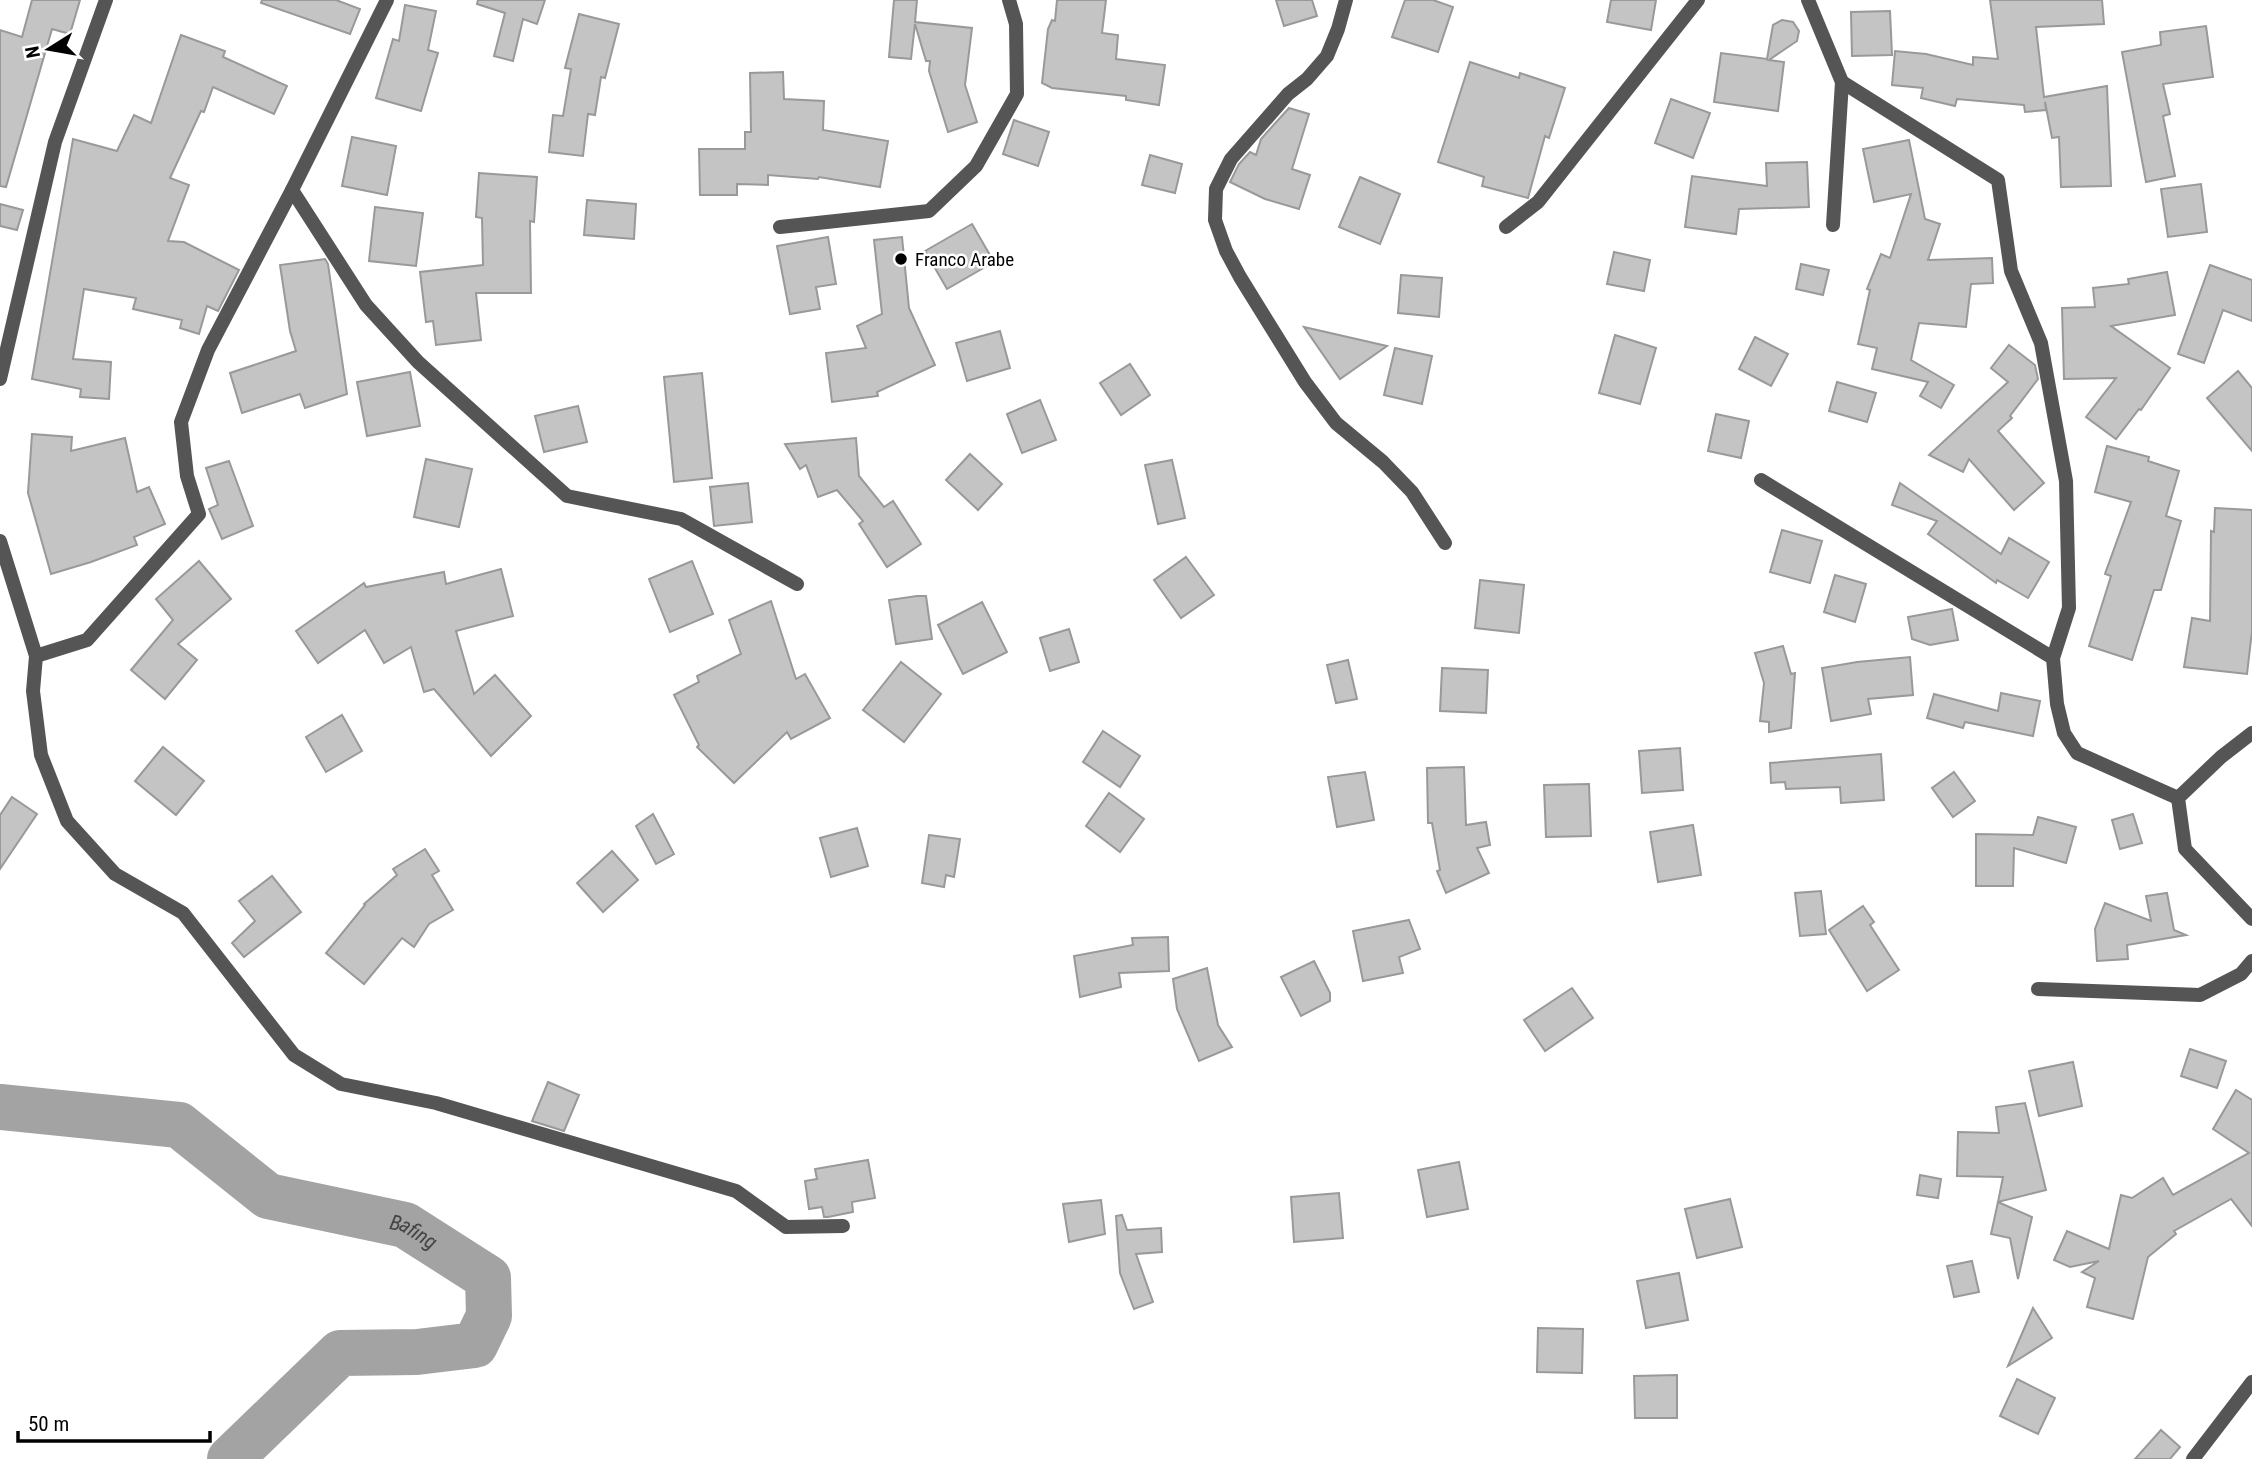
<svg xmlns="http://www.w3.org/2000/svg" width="2252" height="1459" viewBox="0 0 2252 1459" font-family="'Roboto Condensed',sans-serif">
<rect width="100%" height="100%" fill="#fff"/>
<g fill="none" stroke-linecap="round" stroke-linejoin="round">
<path stroke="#a3a3a3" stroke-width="46" id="s1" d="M0,1107L179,1125L268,1196L405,1225L488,1278L489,1316L475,1345L417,1352L340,1353L230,1459"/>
</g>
<g fill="#c4c4c4" stroke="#999" stroke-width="2">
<polygon points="32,0 80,0 70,34 52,29 6,187 0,186 0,30 22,37"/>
<polygon points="262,0 336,0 360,9 350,34 261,3"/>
<polygon points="478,0 545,0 537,24 523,19 513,61 494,56 505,13 477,4"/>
<polygon points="894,0 917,0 915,22 972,28 965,85 977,122 948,132 929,71 930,61 926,61 915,24 911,59 889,57"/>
<polygon points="1057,0 1106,0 1102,33 1118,35 1116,59 1165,65 1159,105 1126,100 1126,96 1052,88 1042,83 1048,29 1052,20 1055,21"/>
<polygon points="1276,0 1312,0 1317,16 1284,26"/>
<polygon points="1405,0 1433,0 1453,7 1438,52 1392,37"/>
<polygon points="1611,0 1656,0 1651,30 1607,22"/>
<polygon points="1990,0 2102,0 2104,24 2036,27 2044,97 2107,86 2111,186 2061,187 2059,137 2052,138 2045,102 2046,110 2025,112 2024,105 1957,99 1955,106 1921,98 1923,88 1892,85 1895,51 1926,54 1973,65 1973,57 1998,59"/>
<polygon points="405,5 436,11 428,50 438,53 421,111 376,98 393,39 399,41"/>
<polygon points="1890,11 1892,55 1852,56 1851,12"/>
<polygon points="579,14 619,24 605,78 601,77 595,115 588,114 583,156 549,152 553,115 563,116 571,69 565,68"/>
<polygon points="1782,20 1793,22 1799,31 1797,41 1769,60 1784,62 1778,111 1714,102 1721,53 1767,59 1773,25"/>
<polygon points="2206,26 2213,77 2163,84 2170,114 2163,116 2175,176 2146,182 2122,52 2161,45 2160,32"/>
<polygon points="181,35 225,51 223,57 287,86 274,114 213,87 204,112 201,111 170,178 189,185 168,241 184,242 239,270 218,311 207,306 199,334 180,328 182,320 133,309 136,298 84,289 73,359 111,362 109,399 80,397 81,389 32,379 73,139 117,151 134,115 151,123"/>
<polygon points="1470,62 1519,78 1520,73 1565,88 1549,138 1545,136 1528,198 1482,186 1484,177 1438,162"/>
<polygon points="783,72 784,99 824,101 823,130 888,141 880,187 819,177 818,179 768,175 768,185 737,184 737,195 700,195 699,149 745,149 745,132 751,132 750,73"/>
<polygon points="1671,99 1710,113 1693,158 1655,143"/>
<polygon points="1289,108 1309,114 1292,169 1310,175 1299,209 1265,199 1230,182 1239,164 1250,152 1256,155 1261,139"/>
<polygon points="1014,120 1049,132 1038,166 1003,154"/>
<polygon points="352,137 396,146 387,195 342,186"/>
<polygon points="1909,140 1925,219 1940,224 1928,260 1992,258 1993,283 1971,284 1966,327 1919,323 1911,360 1954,385 1941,408 1920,396 1928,382 1872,369 1877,348 1858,344 1870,290 1867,289 1881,254 1890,258 1911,194 1874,202 1863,149"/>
<polygon points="1150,155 1182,164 1175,193 1142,185"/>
<polygon points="1807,162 1809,207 1739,209 1736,234 1685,227 1692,176 1767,186 1766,163"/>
<polygon points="479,173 537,177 534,222 530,221 531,293 476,293 481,340 436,345 433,321 426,322 420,272 483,265 482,218 476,217"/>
<polygon points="1360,177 1400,194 1380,244 1339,227"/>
<polygon points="2201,184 2207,232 2168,237 2161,189"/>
<polygon points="587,200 636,204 634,239 584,235"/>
<polygon points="0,204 23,210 17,230 0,226"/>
<polygon points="375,207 423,213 416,266 369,261"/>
<polygon points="972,224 994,262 947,289 925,251"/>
<polygon points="828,237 836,284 816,287 820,309 790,314 777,246"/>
<polygon points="902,237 909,308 935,365 877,392 878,396 832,402 826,353 866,348 857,326 882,314 874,240"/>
<polygon points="1614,252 1650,260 1644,291 1607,284"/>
<polygon points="325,259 328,264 347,394 305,408 300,394 242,413 230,373 296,351 290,331 280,265"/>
<polygon points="1801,264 1829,270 1823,295 1796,289"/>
<polygon points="2210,265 2252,280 2252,321 2223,310 2204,363 2178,354"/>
<polygon points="2167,272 2175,315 2111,326 2170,368 2141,410 2139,409 2116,439 2086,417 2116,378 2064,379 2062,308 2095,307 2093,288 2129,284 2128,279"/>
<polygon points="1401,275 1442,278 1439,317 1398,313"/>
<polygon points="1304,327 1387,346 1340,379"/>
<polygon points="1000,331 1010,368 967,381 956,343"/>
<polygon points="1615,335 1656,348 1640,404 1599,393"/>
<polygon points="1755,337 1788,354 1771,386 1739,369"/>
<polygon points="2009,345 2035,365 2038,379 2010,416 2012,418 1998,431 2044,483 2014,510 1969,459 1963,472 1929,455 2008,382 1991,368"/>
<polygon points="1395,348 1432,356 1422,404 1384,395"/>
<polygon points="1130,364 1150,395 1121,415 1100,383"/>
<polygon points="2238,371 2252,388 2252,451 2207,398"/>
<polygon points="410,372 420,426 367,436 357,382"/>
<polygon points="702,373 712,478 674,482 664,377"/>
<polygon points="1837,382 1876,393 1867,422 1829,411"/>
<polygon points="1040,400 1056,440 1022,453 1007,414"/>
<polygon points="578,406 587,442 544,452 535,416"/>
<polygon points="1716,414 1749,421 1741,458 1708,451"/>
<polygon points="32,434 72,437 71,451 125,438 137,492 149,487 165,524 134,537 137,545 91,562 51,574 28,493"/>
<polygon points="856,438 859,476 884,507 893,501 921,544 887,567 859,524 863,521 837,490 818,497 806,465 800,469 785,444"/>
<polygon points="2107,446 2149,457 2148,461 2179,471 2166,516 2181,521 2161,590 2154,590 2132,660 2089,646 2111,576 2105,574 2131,502 2095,492"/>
<polygon points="970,454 1002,484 978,510 946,480"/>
<polygon points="426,459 472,469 459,527 414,517"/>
<polygon points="1172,460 1185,518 1158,524 1145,465"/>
<polygon points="229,461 253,526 222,539 209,509 218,505 206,468"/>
<polygon points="748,483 752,522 714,526 710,487"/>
<polygon points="1900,483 2001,554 2009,538 2049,562 2028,598 1997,580 1996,583 1928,534 1937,521 1892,505"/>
<polygon points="2215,508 2252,510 2252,631 2247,674 2184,667 2192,618 2210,621 2211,531 2214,532"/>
<polygon points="1782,530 1822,541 1810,583 1770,572"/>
<polygon points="1186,557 1214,595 1181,618 1154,580"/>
<polygon points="199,561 231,599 178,644 197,660 165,699 131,670 173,620 156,599"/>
<polygon points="692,561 713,614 670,632 649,579"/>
<polygon points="501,569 513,616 456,631 474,694 495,675 531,716 491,756 434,689 424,692 411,647 384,663 365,630 318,663 296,631 364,583 366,587 444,572 446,584"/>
<polygon points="1835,575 1866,584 1855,622 1824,612"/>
<polygon points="1480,580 1524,585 1519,633 1475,628"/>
<polygon points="917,596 926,596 932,639 896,644 889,600"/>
<polygon points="771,601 796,679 805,674 830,718 791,739 787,732 734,783 697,747 699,745 674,695 699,682 697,676 741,654 729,620"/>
<polygon points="982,602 1007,652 963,674 938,625"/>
<polygon points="1952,609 1958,640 1930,645 1912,639 1908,617"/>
<polygon points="1069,629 1079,662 1050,671 1040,638"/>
<polygon points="1783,646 1791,674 1795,673 1791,728 1769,732 1769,722 1760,721 1764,683 1755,653"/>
<polygon points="1910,657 1913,695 1868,699 1871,714 1831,721 1822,668 1857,662"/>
<polygon points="1348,660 1357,699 1336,703 1327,665"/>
<polygon points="901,662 941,694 904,742 863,710"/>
<polygon points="1442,668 1488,670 1486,713 1440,711"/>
<polygon points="2001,693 2040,701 2033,736 1965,722 1963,728 1927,718 1934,694 1998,711"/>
<polygon points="342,715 362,751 326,772 306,737"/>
<polygon points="1103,731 1140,756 1120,787 1083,762"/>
<polygon points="163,747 204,781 176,815 135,781"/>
<polygon points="1680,748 1683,790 1642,793 1639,751"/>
<polygon points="1881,754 1884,800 1841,803 1840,787 1786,789 1785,782 1771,783 1770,763"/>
<polygon points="1464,767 1466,825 1486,822 1490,845 1477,848 1489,873 1446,893 1437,871 1440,870 1432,823 1428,823 1427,768"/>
<polygon points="1365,772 1374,820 1337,827 1328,777"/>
<polygon points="1954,772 1975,801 1953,817 1932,788"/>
<polygon points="1589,784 1591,836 1546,837 1544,785"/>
<polygon points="1109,793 1144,819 1120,852 1086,826"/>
<polygon points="12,797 37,814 0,869 0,815"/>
<polygon points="653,814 674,854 656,864 636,826"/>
<polygon points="2133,814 2142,843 2120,849 2112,820"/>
<polygon points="2038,817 2076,827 2066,863 2014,848 2013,886 1976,886 1976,834 2033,835"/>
<polygon points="1693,825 1701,875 1658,882 1650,832"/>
<polygon points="857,828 868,866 831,877 820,838"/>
<polygon points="929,835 960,839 954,877 946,875 944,887 922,883"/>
<polygon points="425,849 439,871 432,875 453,910 429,924 414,947 402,938 364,984 326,953 365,905 364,904 397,875 393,869"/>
<polygon points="612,851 638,880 603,912 577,883"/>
<polygon points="272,876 301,912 244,957 232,943 255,921 239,901"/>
<polygon points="1821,891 1826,934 1800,936 1795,893"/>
<polygon points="2167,893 2174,930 2186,935 2127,945 2128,959 2097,961 2095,929 2105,903 2151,921 2146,896"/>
<polygon points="1863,906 1874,922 1870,925 1899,970 1867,991 1829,930"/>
<polygon points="1409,920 1420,949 1399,957 1403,973 1363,981 1353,931"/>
<polygon points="1168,937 1169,971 1119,973 1121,987 1080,997 1074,956 1133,945 1132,938"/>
<polygon points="1314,961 1330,993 1330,1001 1301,1016 1281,977"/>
<polygon points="1207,968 1218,1025 1232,1047 1199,1061 1177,1009 1173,979"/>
<polygon points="1572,988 1593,1018 1545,1051 1524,1020"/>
<polygon points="2190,1049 2226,1061 2217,1088 2181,1076"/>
<polygon points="2073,1062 2082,1106 2039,1116 2029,1071"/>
<polygon points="548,1082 579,1095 564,1131 532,1121"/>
<polygon points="2236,1090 2252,1100 2252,1226 2231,1199 2174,1231 2176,1234 2148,1257 2133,1319 2087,1307 2095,1278 2082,1272 2099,1261 2070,1267 2054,1260 2067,1231 2109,1249 2121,1195 2132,1198 2163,1178 2173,1195 2249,1153 2213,1129"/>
<polygon points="2025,1103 2046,1190 1998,1202 2003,1177 1957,1176 1958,1132 1999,1133 1996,1107"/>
<polygon points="868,1160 875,1198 852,1202 853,1212 828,1217 824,1217 822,1207 809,1209 805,1181 817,1179 815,1169"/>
<polygon points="1459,1162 1468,1209 1427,1217 1418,1170"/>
<polygon points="1920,1175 1941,1179 1938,1198 1917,1195"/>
<polygon points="1339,1193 1343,1238 1294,1242 1291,1197"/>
<polygon points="1730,1199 1742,1247 1697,1258 1685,1209"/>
<polygon points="1101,1200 1105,1234 1069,1242 1063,1204"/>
<polygon points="1998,1202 2032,1217 2018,1279 2010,1238 1991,1234"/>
<polygon points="1122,1215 1127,1230 1161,1228 1162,1252 1136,1254 1153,1302 1134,1309 1120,1273 1116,1216"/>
<polygon points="1972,1261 1979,1292 1954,1297 1947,1266"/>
<polygon points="1679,1273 1688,1320 1646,1328 1637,1281"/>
<polygon points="2033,1308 2052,1338 2008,1366"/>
<polygon points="1538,1328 1583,1329 1582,1373 1537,1372"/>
<polygon points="1677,1375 1677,1418 1635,1418 1634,1376"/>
<polygon points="2017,1379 2055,1398 2038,1434 2000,1416"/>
<polygon points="2161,1430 2180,1447 2170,1459 2135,1459"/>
</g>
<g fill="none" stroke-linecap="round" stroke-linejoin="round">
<g stroke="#555" stroke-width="14">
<polyline points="1346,0 1338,29 1327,56 1307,79 1288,94 1231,159 1216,189 1215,220 1226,251 1240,277 1305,382 1336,423 1383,462 1412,492 1445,543"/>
<polyline points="1808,0 1842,82 1833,225"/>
<polyline points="1842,82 1998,180 2011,271 2041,343 2066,481 2069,608 2053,658 2057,704 2064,733 2077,753 2178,798"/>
<polyline points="292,190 366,305 418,362 567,496 681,519 797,584"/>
<polyline points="780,227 929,211 976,166 1017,94 1016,24 1009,0"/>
<polyline points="1506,227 1538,202 1698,0"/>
<polyline points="0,379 55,142 106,0"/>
<polyline points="1761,480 2053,658"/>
<polyline points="0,541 36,656 33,691 41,755 67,821 115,874 183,913 294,1055 341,1084 436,1103 736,1191 786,1227 843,1226"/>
<polyline points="36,656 87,640 199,514 187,476 181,422 208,350 292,190 387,0"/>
<polyline points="2252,733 2221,757 2178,798 2185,849 2252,919"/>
<polyline points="2038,989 2200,995 2241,974 2252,961"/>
<polyline points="2193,1459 2252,1382"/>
</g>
</g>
<circle fill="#000" stroke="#fff" stroke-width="2.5" cx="901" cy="259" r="7"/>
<g text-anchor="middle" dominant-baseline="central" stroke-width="5" stroke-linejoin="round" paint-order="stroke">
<g font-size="19" fill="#000" stroke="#fff" text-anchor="start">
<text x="915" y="259">Franco Arabe</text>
</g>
<g font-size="21" font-style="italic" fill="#444" stroke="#fff">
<text stroke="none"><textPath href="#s1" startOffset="444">Bafing</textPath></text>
</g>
</g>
<g transform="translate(49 49) rotate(259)" stroke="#ffffff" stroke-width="5" paint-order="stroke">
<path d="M0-5L12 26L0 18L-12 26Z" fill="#000000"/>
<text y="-10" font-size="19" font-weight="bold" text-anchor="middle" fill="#000000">N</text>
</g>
<path d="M18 1431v10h192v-10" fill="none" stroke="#000000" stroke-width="3.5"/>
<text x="28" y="1431" font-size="21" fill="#000000" stroke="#ffffff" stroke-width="5" paint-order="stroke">50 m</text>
</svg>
